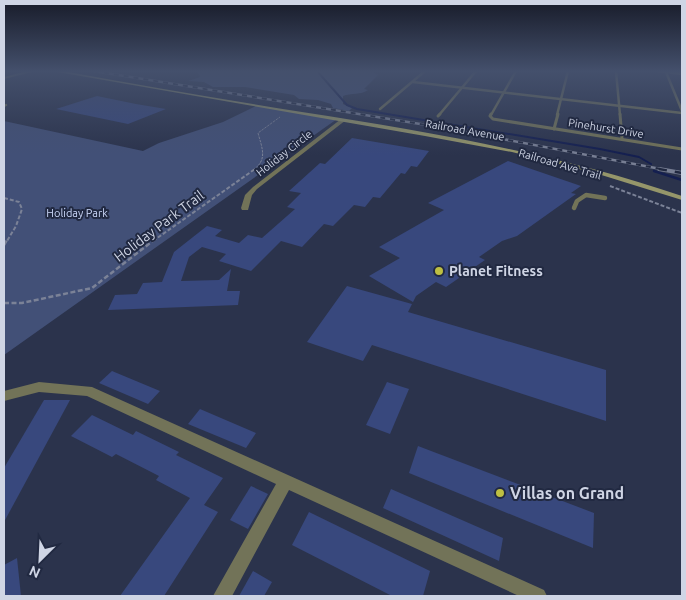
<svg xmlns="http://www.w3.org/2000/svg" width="686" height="600" viewBox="0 0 686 600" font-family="Ubuntu,sans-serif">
<rect width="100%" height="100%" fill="#2b334c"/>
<g fill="#425077">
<path d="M198,71H372L378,75L364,89L368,90C361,95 351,93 343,96V104L352,108L349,111L333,108L331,104L318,100L299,99L294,95L245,87H213L204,82L188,81L200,77Z"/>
<polygon points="256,106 337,119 4,355 4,121 143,151 159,143 223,122"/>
</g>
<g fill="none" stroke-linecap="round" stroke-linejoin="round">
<polyline stroke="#141f50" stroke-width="2" points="317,71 347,105 357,109 600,149 639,157 651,164"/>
<polyline stroke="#141f50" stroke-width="2.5" points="654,171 682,180"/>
</g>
<g fill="#38487d">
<polygon points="97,96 136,104 166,109 128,124 56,109"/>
<polygon points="352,138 429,151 417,167 411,166 405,174 401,173 380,198 373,197 365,207 354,205 333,226 324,224 302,247 281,241 251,271 219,261 226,254 202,247 189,257 181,281 219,280 231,269 227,291 240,291 238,305 108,310 115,295 137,294 143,283 162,282 174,252 207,226 222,230 215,236 239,243 248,235 262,238 295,209 287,207 301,193 289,191 320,163 325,164"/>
<polygon points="508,161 581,186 571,193 576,194 517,236 502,241 479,257 485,260 446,287 436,282 416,296 413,302 369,276 400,258 379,247 444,210 428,203"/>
<polygon points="347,286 412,304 408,312 606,370 606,421 372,345 363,361 307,342"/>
<polygon points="112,371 160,391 148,404 99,383"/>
<polygon points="387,382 409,389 390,434 366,425"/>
<polygon points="44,400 70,400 4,522 4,468"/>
<polygon points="200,409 256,433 246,448 188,424"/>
<polygon points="92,415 133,435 136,431 179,452 176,455 223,478 204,505 218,512 164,596 120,596 190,498 156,480 159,476 116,454 112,457 71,436"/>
<polygon points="418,446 594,513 593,548 409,473"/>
<polygon points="251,486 268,494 248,529 230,520"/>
<polygon points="391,489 503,538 499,561 383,508"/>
<polygon points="309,512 430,571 423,596 392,596 292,545"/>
<polygon points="17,558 21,596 4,596 4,565"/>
<polygon points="253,571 272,582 264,596 239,596"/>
</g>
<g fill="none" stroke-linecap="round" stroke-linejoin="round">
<path stroke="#7b8297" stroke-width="1" stroke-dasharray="2.5 1" stroke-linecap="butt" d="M253,170C268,160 262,148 258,133L280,117"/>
<g stroke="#7b8297" stroke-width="2" stroke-dasharray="4 2" stroke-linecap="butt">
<polyline points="610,186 682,213"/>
<polyline points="4,198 19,202 22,209 16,226 7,241"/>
<polyline points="153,241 255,169"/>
</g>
<g stroke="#7b8297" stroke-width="2.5" stroke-dasharray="5 2.5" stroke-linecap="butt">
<polyline points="4,245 7,240"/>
<polyline points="4,303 22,303 92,288 154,240"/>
</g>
<g stroke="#727358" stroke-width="2.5">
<polyline points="616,71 620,115"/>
<polyline points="658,71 682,74"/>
<polyline points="666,72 682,111"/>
<polyline points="413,82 682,113"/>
<polyline points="4,106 6,105"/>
<polyline points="380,109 425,71"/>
<polyline points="439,115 476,71"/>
<polyline points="491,115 516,71"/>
<polyline points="557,115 568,71"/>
</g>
<g stroke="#727358" stroke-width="3">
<polyline points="491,114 490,116 493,119 682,149"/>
<polyline points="620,114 622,139"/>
<polyline points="438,116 440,114"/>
<polyline points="554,129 558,114"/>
</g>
<polyline stroke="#727358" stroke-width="4.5" points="574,208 577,201 586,195 605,198"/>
<g fill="#727358" fill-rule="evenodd">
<polygon points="27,71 36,71 4,79 4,77"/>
<polygon points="341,119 346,120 257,189 252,195 248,210 242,210 241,208 245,195 253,187"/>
<polygon points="39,382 92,387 544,590 547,596 519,596 289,490 232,596 213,596 276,484 87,396 39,392 4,401 4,391"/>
</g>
<path fill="#95966a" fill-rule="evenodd" d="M52,71H63C142,86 222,99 302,112C430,132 559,154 682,196V200L595,173L512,152L425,136Z"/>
<g stroke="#777e93" stroke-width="2.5">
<polyline id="rail-far1" points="94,71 445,128 666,170"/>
</g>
<g stroke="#777e93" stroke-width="4">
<polyline id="rail" points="659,169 682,173"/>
</g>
<use href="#rail-far1" stroke="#212941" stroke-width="2" stroke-dasharray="5" stroke-linecap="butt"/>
<use href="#rail" stroke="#212941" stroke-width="2.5" stroke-dasharray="8" stroke-linecap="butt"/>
</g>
<linearGradient id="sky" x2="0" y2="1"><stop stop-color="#181c2a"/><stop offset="0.46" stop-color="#44506c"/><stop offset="1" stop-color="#44506c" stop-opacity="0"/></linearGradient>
<rect width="686" height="155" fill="url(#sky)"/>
<g fill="#bebf42" stroke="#212941" stroke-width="2">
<circle cx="439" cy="271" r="5"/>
<circle cx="500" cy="493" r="5"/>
</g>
<g text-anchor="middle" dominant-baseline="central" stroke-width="4" stroke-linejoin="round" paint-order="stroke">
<g font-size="11" fill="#cfd5e5" stroke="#212941">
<text transform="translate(606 128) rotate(9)">Pinehurst Drive</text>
<text transform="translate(465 130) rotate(10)">Railroad Avenue</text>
<text transform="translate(284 153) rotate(-38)">Holiday Circle</text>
<text transform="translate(560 164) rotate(16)">Railroad Ave Trail</text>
</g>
<g font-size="11" fill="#cdd9fb" stroke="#212941">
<text x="77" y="213">Holiday Park</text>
</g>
<g font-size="14" fill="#cfd5e5" stroke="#212941">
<text transform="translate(159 226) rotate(-37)">Holiday Park Trail</text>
</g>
<g font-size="14" font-weight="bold" fill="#cfd5e5" stroke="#212941" text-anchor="start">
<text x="449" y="271">Planet Fitness</text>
</g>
<g font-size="16" font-weight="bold" fill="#cfd5e5" stroke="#212941" text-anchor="start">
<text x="510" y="493">Villas on Grand</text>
</g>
</g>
<rect width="686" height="600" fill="none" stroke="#cfd5e5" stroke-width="10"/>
<g transform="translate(40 560) rotate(204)" stroke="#212941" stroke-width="4" paint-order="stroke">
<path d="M0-4L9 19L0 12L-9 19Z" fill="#cfd5e5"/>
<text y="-8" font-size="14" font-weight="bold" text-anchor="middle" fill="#cfd5e5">N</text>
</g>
</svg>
